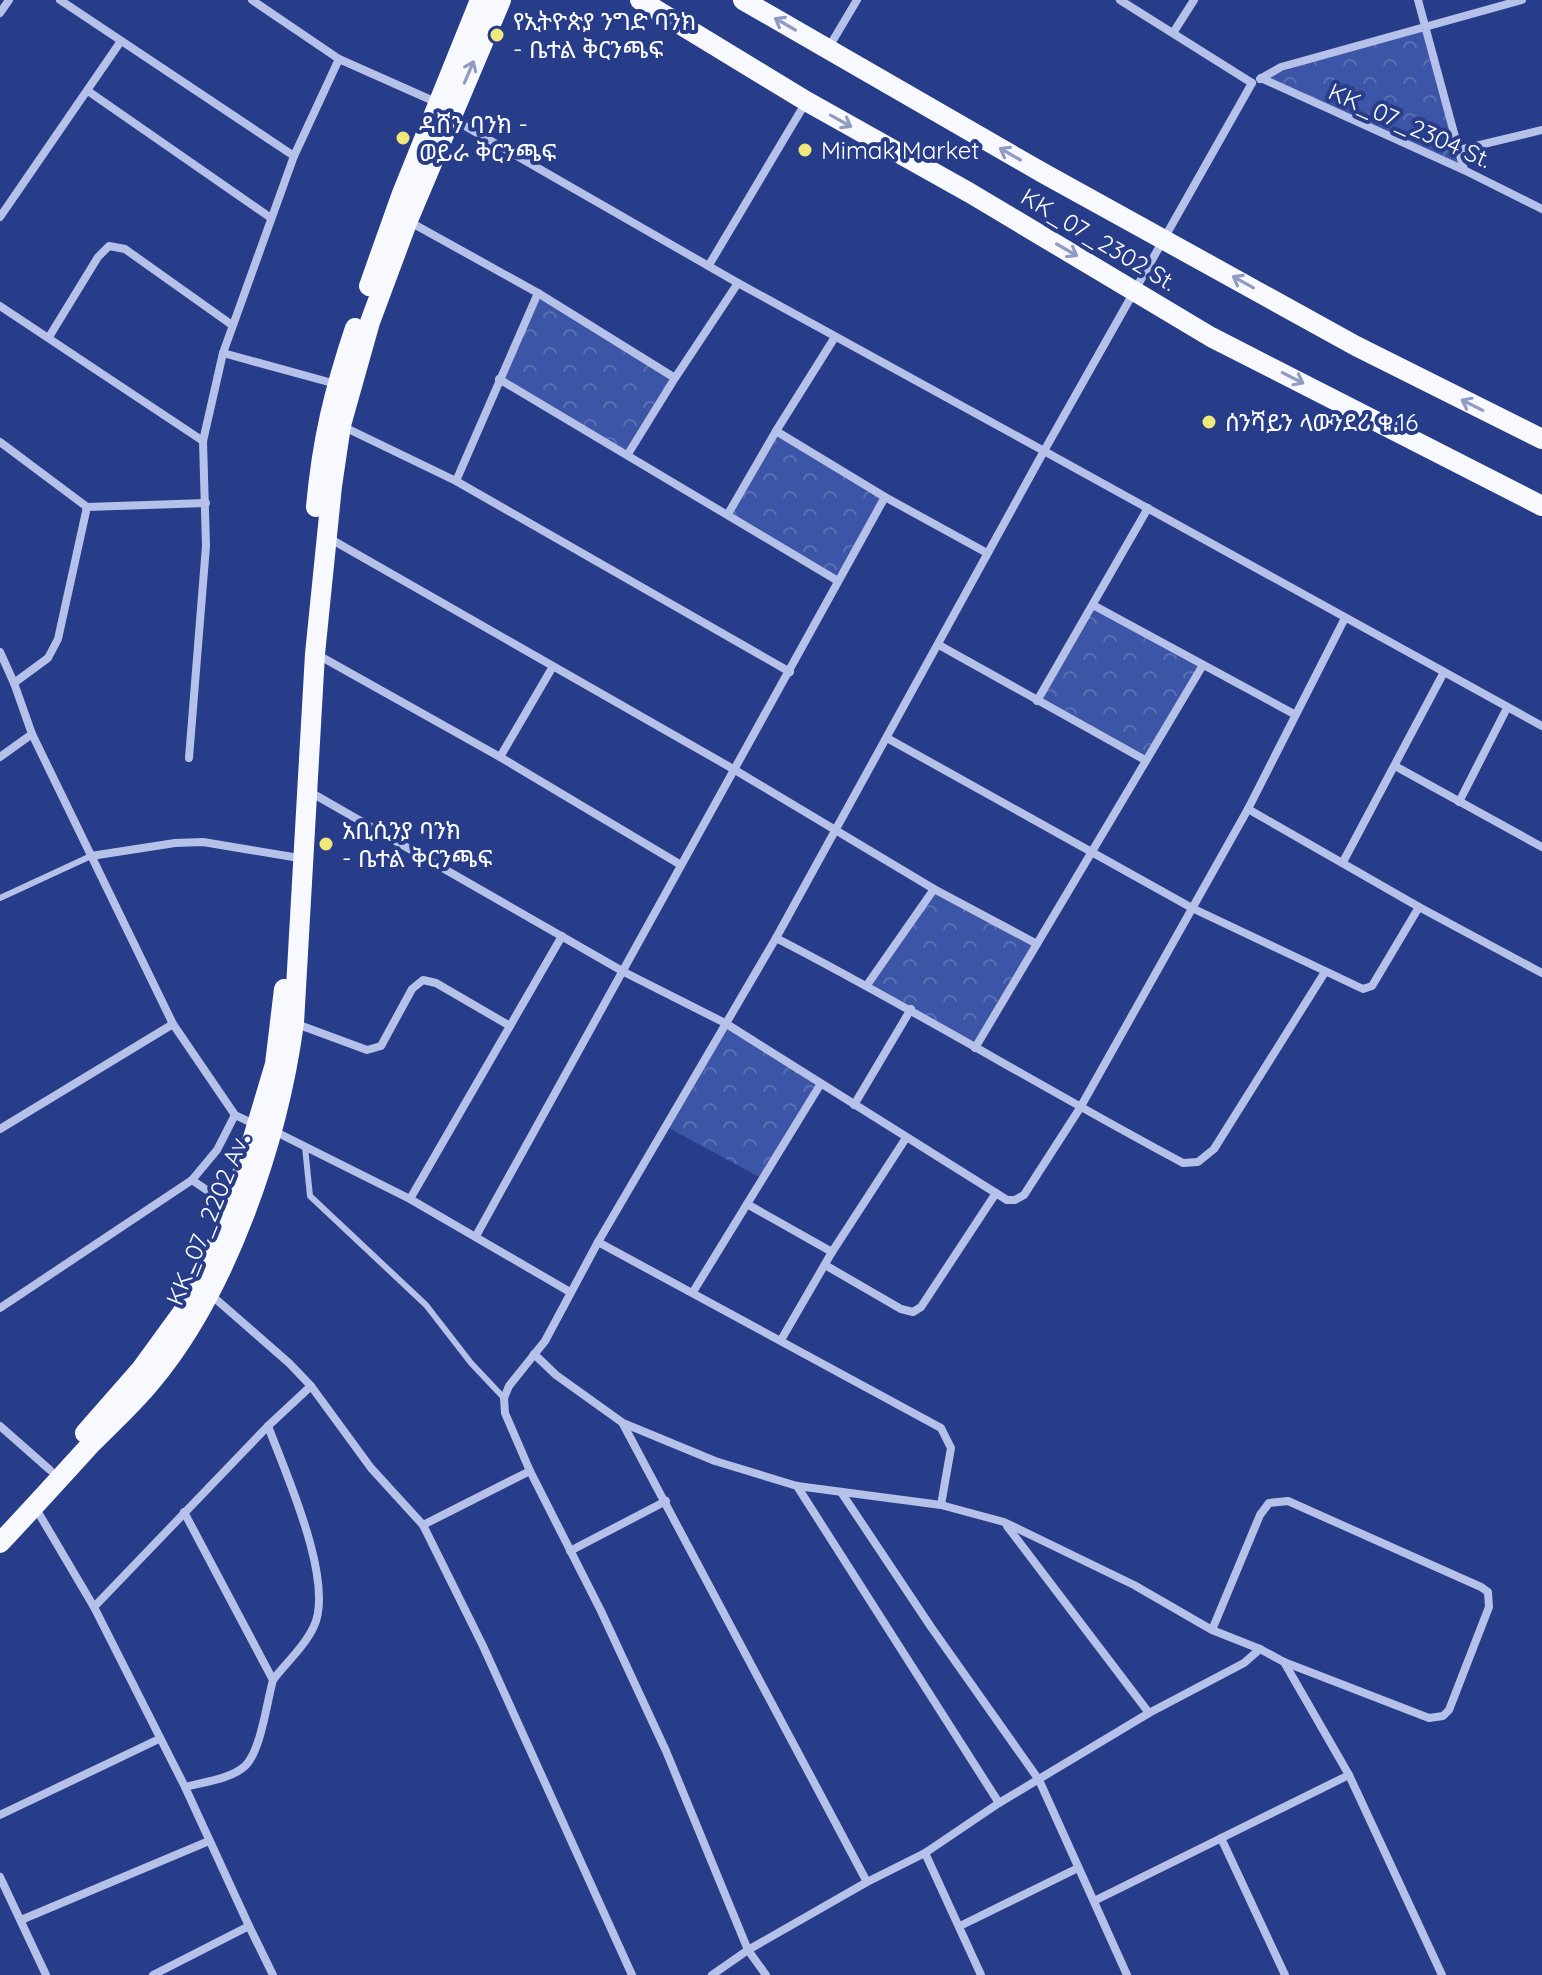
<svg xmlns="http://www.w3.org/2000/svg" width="1542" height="1975" viewBox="0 0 1542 1975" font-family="Quicksand,'Noto Sans Ethiopic',sans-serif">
<defs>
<pattern id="park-crowns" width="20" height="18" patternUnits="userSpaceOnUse" patternTransform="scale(2)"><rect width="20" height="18" fill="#3c55a6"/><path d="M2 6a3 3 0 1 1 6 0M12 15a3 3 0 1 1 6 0" fill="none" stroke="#596eb3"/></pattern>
</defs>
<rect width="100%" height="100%" fill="#283d89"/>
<g fill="url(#park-crowns)">
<polygon points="1424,27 1464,170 1261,78"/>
<polygon points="538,293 675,378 628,454 499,379"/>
<polygon points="776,431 885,497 838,581 728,514"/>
<polygon points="1093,605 1203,665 1145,760 1037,701"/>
<polygon points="934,889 1037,944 975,1048 867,985"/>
<polygon points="725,1023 820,1085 763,1179 665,1126"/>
</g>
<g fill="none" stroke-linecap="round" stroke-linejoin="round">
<g stroke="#b5c1e9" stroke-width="6">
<polyline points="0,898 91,856"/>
<polyline points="305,1147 310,1196 426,1305 471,1363 504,1398"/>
</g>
<g stroke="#b5c1e9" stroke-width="8">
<polyline points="60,0 294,156"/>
<polyline points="252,0 339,59 438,103"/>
<polyline points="1120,0 1252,83"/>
<polyline points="1418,0 1464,170"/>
<polyline points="0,13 9,0"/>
<polyline points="1173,33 1194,0"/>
<polyline points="829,47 857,0"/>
<polyline points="1261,78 1464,170 1542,209"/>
<polyline points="1260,79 1281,67 1522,0"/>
<polyline points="88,91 271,218"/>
<polyline points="451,118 738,283 1044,451 1252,83"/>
<polyline points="1459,150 1542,130"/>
<polyline points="0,217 121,41"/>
<polyline points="410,222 538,293 675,378"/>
<polyline points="709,265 806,102"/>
<polyline points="0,306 203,441"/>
<polyline points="49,337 98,257 109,246 125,249 232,325"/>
<polyline points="499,379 838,581"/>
<polyline points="336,384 223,353 294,156 339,59"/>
<polyline points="342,426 456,481 790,672"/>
<polyline points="776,431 885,497 987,553"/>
<polyline points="0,442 87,507"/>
<polyline points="628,454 675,378 738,283"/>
<polyline points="456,481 538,293"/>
<polyline points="728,514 776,431 835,337"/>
<polyline points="327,537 735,770 934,889 1037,944"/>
<polyline points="1093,605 1294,714"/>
<polyline points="939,645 1145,760"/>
<polyline points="0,652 14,683 32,734 173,1024 235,1115 256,1125"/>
<polyline points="318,655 500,757 681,865"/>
<polyline points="14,683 48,658 58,639 87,507 206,503"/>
<polyline points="1037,701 1148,508"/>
<polyline points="887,738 1192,908 1363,989 1372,986 1419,907"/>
<polyline points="0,757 32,734"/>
<polyline points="500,757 552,668"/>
<polyline points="189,758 206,546 203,441 223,353"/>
<polyline points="1395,766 1542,847"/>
<polyline points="310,792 624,972 725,1023 1007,1200 1015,1200 1024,1195 1080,1108 1248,809 1345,618"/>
<polyline points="1459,802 1507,708"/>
<polyline points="1248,809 1419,907 1542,973"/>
<polyline points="91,856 175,843 203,842 293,857"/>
<polyline points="1343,862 1444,672"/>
<path d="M776,938C914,1009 1046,1090 1183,1163L1198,1162L1214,1149L1325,972"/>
<polyline points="867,985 934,889"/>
<polyline points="294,1023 367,1050 381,1046 412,989 423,980 436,983 510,1026"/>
<polyline points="975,1048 1203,665"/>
<polyline points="854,1105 911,1009"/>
<polyline points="0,1129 173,1024"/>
<polyline points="272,1130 410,1199 570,1292"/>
<polyline points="192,1180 230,1206"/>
<polyline points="410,1199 562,936"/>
<polyline points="747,1204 832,1252"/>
<polyline points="476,1236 885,497"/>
<polyline points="598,1242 941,1428 951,1448 941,1505"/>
<polyline points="825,1265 901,1309 913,1312 921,1307 996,1193"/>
<polyline points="693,1292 820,1085"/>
<polyline points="210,1294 289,1363 311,1386 371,1468 423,1525 483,1646 632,1975"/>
<polyline points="0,1308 192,1180 217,1150 235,1115"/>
<polyline points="781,1340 832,1252 906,1138"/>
<polyline points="534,1354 556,1375 623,1423 715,1461 797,1486 941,1505 1004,1522 1134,1585 1212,1630 1260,1649 1284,1662 1429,1718 1443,1716 1449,1710 1489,1607 1488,1592 1481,1587 1288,1501 1269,1503 1260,1515 1212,1630"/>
<polyline points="623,1424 867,1882 748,1950 712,1975"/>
<polyline points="0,1426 50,1470"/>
<polyline points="268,1426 311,1386"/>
<polyline points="797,1486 999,1803"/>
<polyline points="841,1492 931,1627 1039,1780 1127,1975"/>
<polyline points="35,1507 94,1607 185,1787 249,1926"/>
<path d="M184,1512L273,1680C267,1701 261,1751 245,1766C231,1779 203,1782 185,1787"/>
<polyline points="423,1525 530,1471"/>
<polyline points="1007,1526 1149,1713"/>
<polyline points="570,1551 666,1501"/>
<path d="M94,1607L268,1426C285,1472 335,1581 314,1626C305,1646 286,1663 273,1680"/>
<polyline points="1284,1662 1349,1775 1442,1975"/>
<polyline points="0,1815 159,1739"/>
<polyline points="1221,1838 1285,1975"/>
<polyline points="925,1853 981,1975"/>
<polyline points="0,1877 46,1975"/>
<polyline points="867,1882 925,1853 999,1803 1149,1713 1244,1663 1260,1649"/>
<polyline points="1094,1901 1349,1775"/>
<polyline points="21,1920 209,1841"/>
<polyline points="960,1926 1078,1868"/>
<polyline points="153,1975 249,1926 273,1975"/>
<polyline points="766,1975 748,1950 666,1751 601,1611 530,1471 505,1413 504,1398 509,1386 545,1341 598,1242 776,938 1044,451 1542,726"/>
</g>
<g stroke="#f8f9fe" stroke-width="20">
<polyline points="640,0 806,101 970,193 1211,337 1542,506"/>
<polyline points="743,0 1043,173 1356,346 1542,439"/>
<polyline points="369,286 401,196 480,0"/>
<path d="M316,507C322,440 334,391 355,328"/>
<polyline points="85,1433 142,1368 182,1313 219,1239 244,1168 275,1064 284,989"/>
<path d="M0,1543C31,1510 61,1477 91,1444C111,1424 133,1404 151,1382C228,1290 278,1141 294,1023L315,654L332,486L341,425L370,322L408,220L501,0"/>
</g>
</g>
<defs><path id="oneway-shaft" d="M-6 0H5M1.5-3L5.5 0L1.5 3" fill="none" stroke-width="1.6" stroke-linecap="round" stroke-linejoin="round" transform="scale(2)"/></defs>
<g stroke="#909bc4">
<use href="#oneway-shaft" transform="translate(785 24) rotate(-150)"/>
<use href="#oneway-shaft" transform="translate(469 72) rotate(-67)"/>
<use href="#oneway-shaft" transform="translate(841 121) rotate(29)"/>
<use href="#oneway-shaft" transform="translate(1010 154) rotate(-150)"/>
<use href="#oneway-shaft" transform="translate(1067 250) rotate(30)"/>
<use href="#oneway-shaft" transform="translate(1243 282) rotate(-151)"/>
<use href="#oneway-shaft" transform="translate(1293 378) rotate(27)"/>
<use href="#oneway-shaft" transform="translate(1472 405) rotate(-153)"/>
</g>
<g fill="#f1e87b" stroke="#283d89" stroke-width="3">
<circle cx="497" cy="35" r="8"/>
<circle cx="403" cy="138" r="8"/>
<circle cx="805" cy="150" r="8"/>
<circle cx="1209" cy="422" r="8"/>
<circle cx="326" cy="844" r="8"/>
</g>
<g text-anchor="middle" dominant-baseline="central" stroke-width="8" stroke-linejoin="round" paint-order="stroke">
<g font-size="24" fill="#fff" stroke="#283d89" text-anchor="start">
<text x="513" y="21">የኢትዮጵያ ንግድ ባንክ<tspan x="513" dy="28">- ቤተል ቅርንጫፍ</tspan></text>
<text x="419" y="124">ዳሸን ባንክ -<tspan x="419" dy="28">ወይራ ቅርንጫፍ</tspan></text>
<text x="821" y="150">Mimak Market</text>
<text x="1225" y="422">ሰንሻይን ላውንደሪ ቁ.16</text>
<text x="342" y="830">አቢሲንያ ባንክ<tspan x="342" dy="28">- ቤተል ቅርንጫፍ</tspan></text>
</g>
<g font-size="24" fill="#fff" stroke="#283d89">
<text transform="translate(1410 125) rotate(24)">KK_07_2304 St.</text>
<text transform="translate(1099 239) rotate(31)">KK_07_2302 St.</text>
<text transform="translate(207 1219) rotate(-68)">KK_07_2202 Av.</text>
</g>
</g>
</svg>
